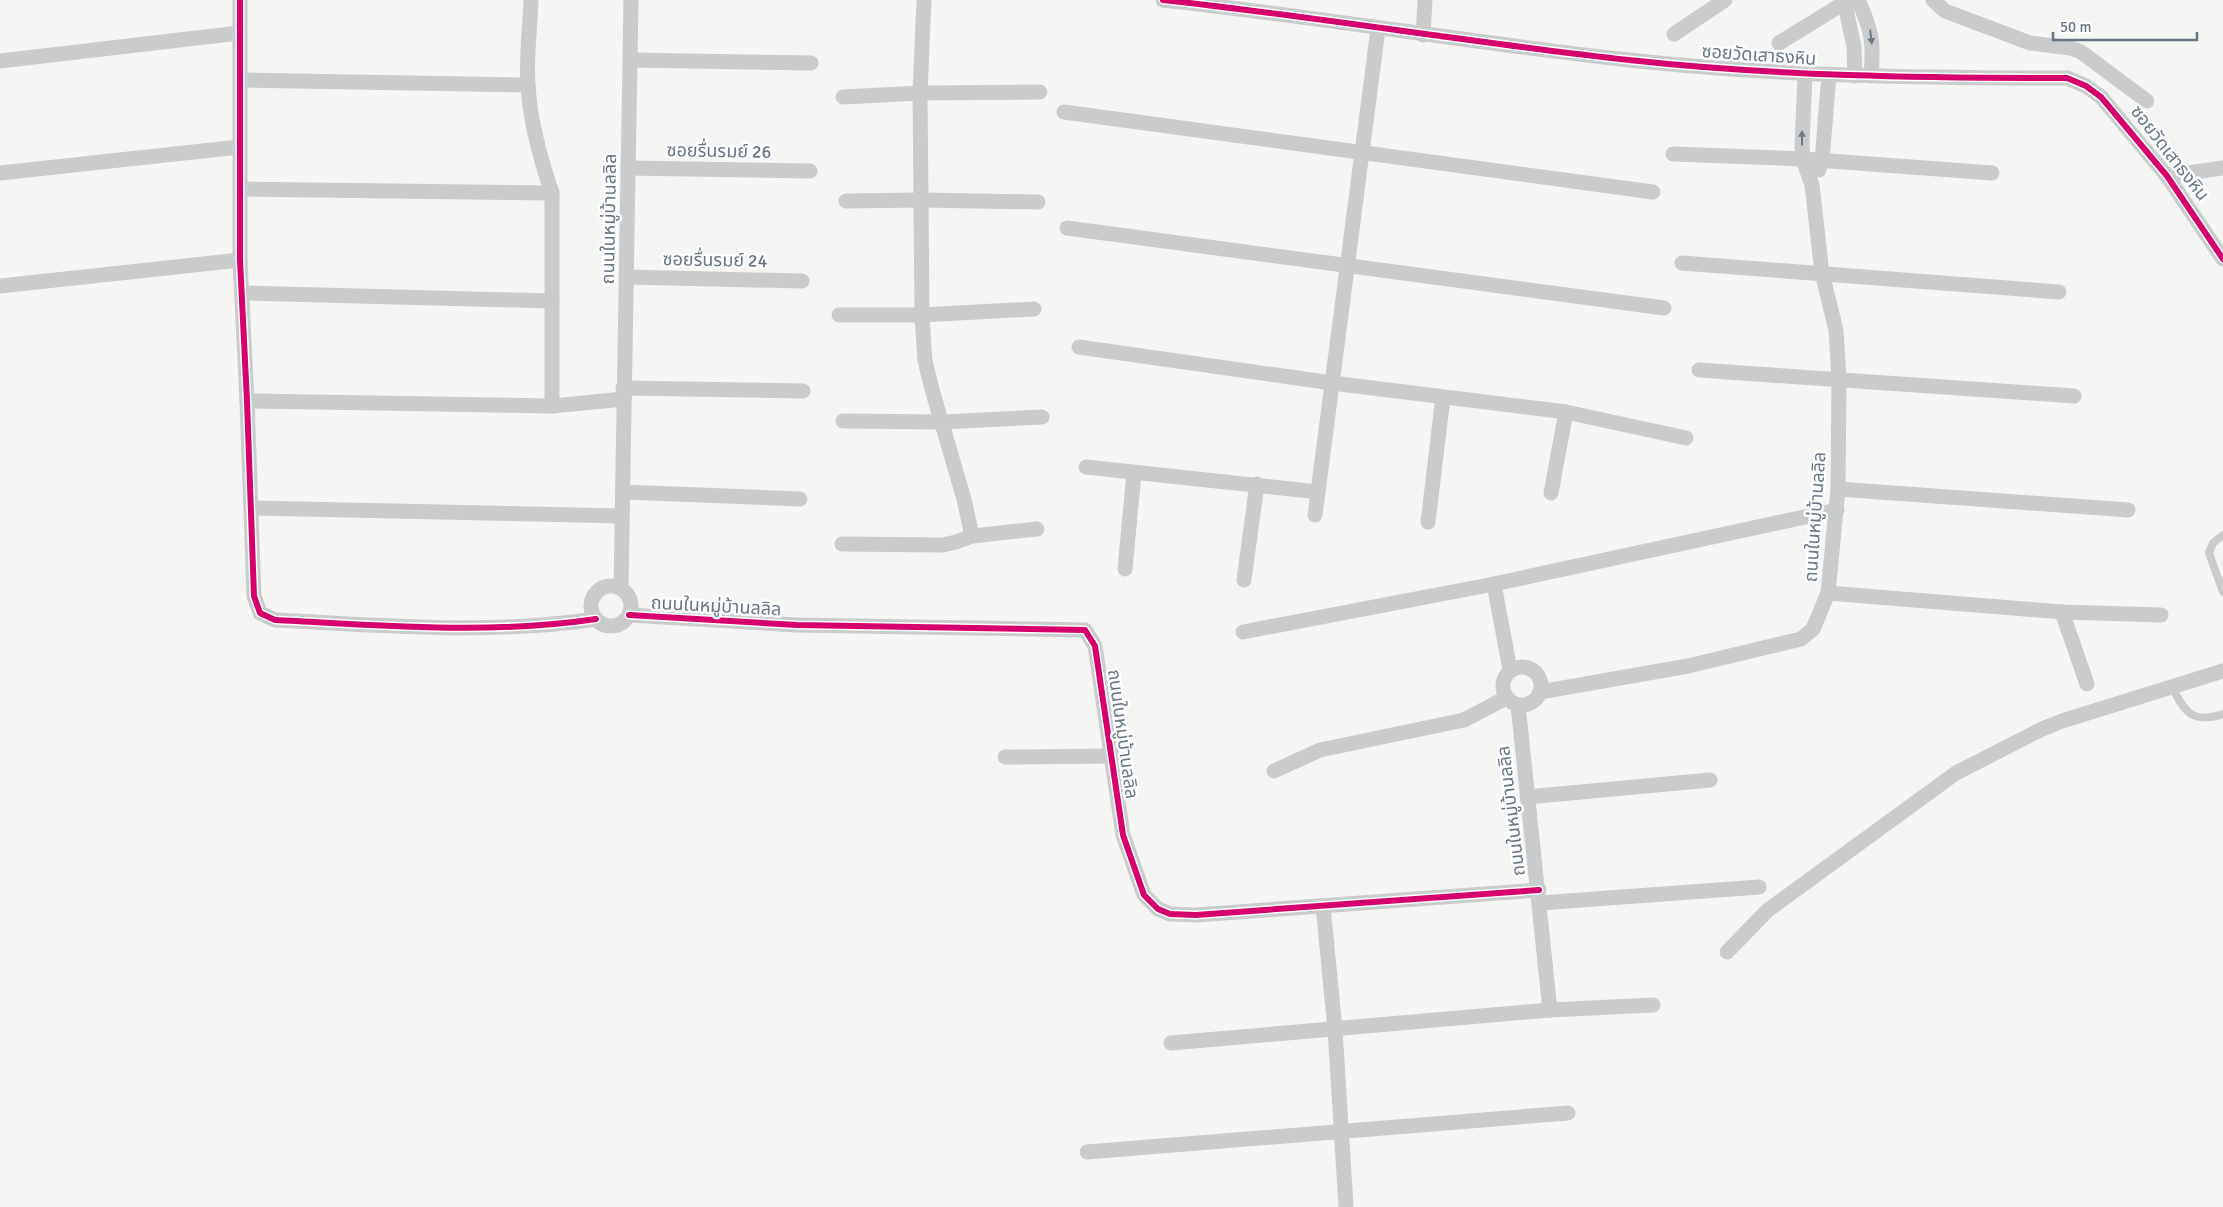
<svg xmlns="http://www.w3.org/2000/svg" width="2223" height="1207" viewBox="0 0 2223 1207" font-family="Signika,'Noto Sans Thai',sans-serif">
<rect width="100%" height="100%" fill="#f5f5f4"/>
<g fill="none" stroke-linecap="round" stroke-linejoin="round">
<g stroke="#cacbcc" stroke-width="8">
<polyline points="2223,535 2213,543 2209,553 2223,592"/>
<path d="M2172,687C2185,713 2193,724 2223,714"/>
</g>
<g stroke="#cacbcc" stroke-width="15">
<path d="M240,0V260L247,401L254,596L260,613L275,620C382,625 490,635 596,619"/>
<path d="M531,0C530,28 526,57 528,85C530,122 540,158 552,193V406L624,399"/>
<polyline points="924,0 920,93 922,315 925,361 933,393 964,499 972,536"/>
<path d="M1163,0C1319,17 1474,43 1629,60C1775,76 1921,78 2067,78L2086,86L2101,97L2167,176L2223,259"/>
<polyline points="1844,0 1854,47 1855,76"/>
<path d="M1858,0C1872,30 1874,43 1871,76"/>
<polyline points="1933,0 1945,11 2030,43 2071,48 2081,52 2147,101"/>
<polyline points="1674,34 1725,0"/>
<polyline points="1423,35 1425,0"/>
<polyline points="1779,43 1844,3 1855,0"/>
<polyline points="631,60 811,63"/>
<polyline points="0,61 239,33"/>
<polyline points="240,80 528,85"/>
<polyline points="843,97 920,93 1040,92"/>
<polyline points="1064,112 1653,192"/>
<polyline points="1673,154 1803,159 1992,173"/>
<polyline points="628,168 810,171"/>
<polyline points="1819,170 1822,161 1829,75"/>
<polyline points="0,173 239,147"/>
<polyline points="2167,176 2223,168"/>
<polyline points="240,189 552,193"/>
<polyline points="846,201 922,200 1038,202"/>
<polyline points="1067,228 1664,308"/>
<polyline points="1682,263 2059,292"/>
<polyline points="627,277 802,281"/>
<polyline points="0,286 240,260"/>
<polyline points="243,293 552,301"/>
<polyline points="839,315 922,315 1034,309"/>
<polyline points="1079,347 1332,383 1566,412 1686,438"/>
<polyline points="1699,370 2074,396"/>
<polyline points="623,388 803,391"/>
<polyline points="247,401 552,406"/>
<polyline points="843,421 942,422 1042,417"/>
<polyline points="1086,467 1318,492"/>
<polyline points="1838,489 2128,510"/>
<polyline points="623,492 800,499"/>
<polyline points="1551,493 1566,412"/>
<polyline points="251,508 622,516"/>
<polyline points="1315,515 1378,29"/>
<polyline points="1428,522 1443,397"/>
<polyline points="842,544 943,545 956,542 972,536 1037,529"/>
<polyline points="1125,569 1134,473"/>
<polyline points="1244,580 1257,484"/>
<polyline points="1494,584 1510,670"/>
<circle cx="611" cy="606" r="20"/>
<polyline points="621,588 631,0"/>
<polyline points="1828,593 2062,612 2161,615"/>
<polyline points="2062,612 2087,684"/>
<polyline points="629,615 797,625 1085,630 1095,646 1123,835 1144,895 1158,909 1170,914 1196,915 1539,890"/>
<polyline points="1243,632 1494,584 1837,510"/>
<circle cx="1522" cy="686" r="19"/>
<polyline points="1540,692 1688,666 1801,639 1813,629 1828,593 1838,489 1839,380 1836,330 1822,273 1812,185 1803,159 1802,146 1805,74"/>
<polyline points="1518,705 1550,1010"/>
<polyline points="1005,757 1111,756"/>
<polyline points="1274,771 1320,750 1464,720 1506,698"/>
<polyline points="1527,797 1710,780"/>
<polyline points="1540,903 1759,887"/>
<polyline points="1323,906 1335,1029 1346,1207"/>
<polyline points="1727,952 1768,910 1956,773 2042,729 2062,721 2223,671"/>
<polyline points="1171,1043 1550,1010 1653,1005"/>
<polyline points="1087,1152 1568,1113"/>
</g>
<g stroke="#fff" stroke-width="9">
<g id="cycleway">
<path d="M240,0V260L247,401L254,596L260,613L275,620C382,625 490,635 596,619"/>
<path d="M1163,0C1319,17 1474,43 1629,60C1775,76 1921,78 2067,78L2086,86L2101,97L2167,176L2223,259"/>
<polyline points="629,615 797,625 1085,630 1095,646 1123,835 1144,895 1158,909 1170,914 1196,915 1539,890"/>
</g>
</g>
<use href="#cycleway" stroke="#d6006c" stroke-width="6"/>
</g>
<defs><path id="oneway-solid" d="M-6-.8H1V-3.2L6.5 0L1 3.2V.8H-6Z" transform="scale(1.25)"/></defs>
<g fill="#6b7a87">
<use href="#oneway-solid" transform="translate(1871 37) rotate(83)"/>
<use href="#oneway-solid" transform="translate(1802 138) rotate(-90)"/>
</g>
<g text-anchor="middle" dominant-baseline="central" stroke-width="5" stroke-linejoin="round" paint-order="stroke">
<g font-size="18" fill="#667683" stroke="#fff">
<text transform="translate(1759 55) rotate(4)">ซอยวัดเสาธงหิน</text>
<text transform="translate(719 151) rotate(1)">ซอยรื่นรมย์ 26</text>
<text transform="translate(2170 153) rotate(52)">ซอยวัดเสาธงหิน</text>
<text transform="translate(609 219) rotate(-89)">ถนนในหมู่บ้านลลิล</text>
<text transform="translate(715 260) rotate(1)">ซอยรื่นรมย์ 24</text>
<text transform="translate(1815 517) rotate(-86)">ถนนในหมู่บ้านลลิล</text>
<text transform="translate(716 606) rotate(3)">ถนนในหมู่บ้านลลิล</text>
<text transform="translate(1123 734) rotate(82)">ถนนในหมู่บ้านลลิล</text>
<text transform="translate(1511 811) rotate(-97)">ถนนในหมู่บ้านลลิล</text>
</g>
</g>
<path d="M2053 32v8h144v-8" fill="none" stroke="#667683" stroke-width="2.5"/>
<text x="2060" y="32" font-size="15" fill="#667683" stroke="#ffffff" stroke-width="4" paint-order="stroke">50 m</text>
</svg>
